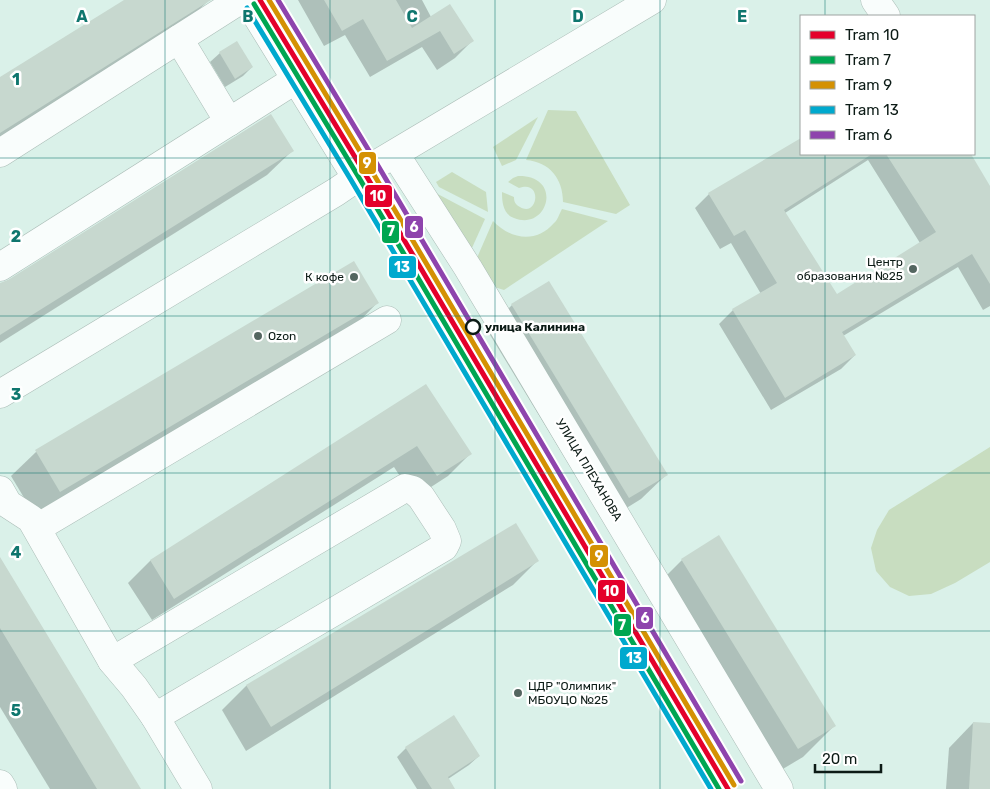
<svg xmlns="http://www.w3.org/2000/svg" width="990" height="789" viewBox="0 0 990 789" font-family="Rubik,sans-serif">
<rect width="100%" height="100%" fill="#daf1e9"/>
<g fill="#c8ddc0">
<path d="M548,110L576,111L630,205L616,214L563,202C563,179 550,162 526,160Z"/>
<polygon points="538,117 516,160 502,166 493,147"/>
<polygon points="452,172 486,192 488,212 439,187 436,182"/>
<path d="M518,176C564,175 548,232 514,218C503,214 502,202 502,192L514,197C514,202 515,204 520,207C538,218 543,179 519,188L508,182L513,178Z"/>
<polygon points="432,191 485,219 467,259"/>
<path d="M562,209L608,221L504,290L491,286L473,267L493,221C510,239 536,244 554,223C558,220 559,214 562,209Z"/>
<polygon points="990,447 990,562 955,583 931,594 909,596 890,587 876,571 871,548 877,530 889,510"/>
</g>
<g fill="#0003" fill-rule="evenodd">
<polygon points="126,0 208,1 183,25 0,141 0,79"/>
<polygon points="298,0 422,0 431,17 472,41 455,58 437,70 422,47 370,77 345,35 324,46"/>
<polygon points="237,43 252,67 243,76 225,87 210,62 220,53"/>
<path d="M801,139V154H969L990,189V306L983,310L958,267L843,336L855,355L841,369L771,410L719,324L733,310L761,294L731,243L720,249L695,208L709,194ZM868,160L920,243L837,296L785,213Z"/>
<polygon points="292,151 267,175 0,343 0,284"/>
<polygon points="353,263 377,303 353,328 35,516 11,476 36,452"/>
<polygon points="512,305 666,475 641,499 604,522 487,330"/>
<polygon points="426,386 470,454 448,476 414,498 394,467 152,620 128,583 150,561"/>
<polygon points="515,525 537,561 513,585 246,751 222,710 246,686"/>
<polygon points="0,559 140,789 50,789 0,707"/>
<polygon points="682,560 834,726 803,757 766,779 651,591"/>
<polygon points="973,723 990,724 990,789 946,789 949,748"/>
<polygon points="406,748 479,756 469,765 448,779 454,789 417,789 397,757"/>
</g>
<g fill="#c7d8cf">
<polygon points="124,0 211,0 0,133 0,77"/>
<polygon points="324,0 396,0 412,28 450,4 474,41 454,54 440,31 387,61 363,19 342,31"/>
<polygon points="237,41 253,67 235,79 219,52"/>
<polygon points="271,114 294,151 0,335 0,283 8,280"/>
<polygon points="801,138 801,154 872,154 784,210 837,294 936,232 886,154 971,154 990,186 990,284 972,254 842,332 856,355 785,398 732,309 777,283 745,230 734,236 708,193"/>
<polygon points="354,261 379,303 60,492 35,450"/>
<polygon points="549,281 668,475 629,498 511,304"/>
<polygon points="426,384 472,454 437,476 417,446 174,599 150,560"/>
<polygon points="516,523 539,561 271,727 246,685"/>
<polygon points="719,535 836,726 798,749 681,559"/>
<polygon points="0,557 57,651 141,789 97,789 0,628"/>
<polygon points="454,715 480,756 448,777 455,789 432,789 405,747"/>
<polygon points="973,722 990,723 990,789 969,789"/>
</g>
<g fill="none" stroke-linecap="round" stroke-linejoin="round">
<g stroke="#abbdb7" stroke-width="29">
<g id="minor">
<polyline points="247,0 356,177"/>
<polyline points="875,0 886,16"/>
<polyline points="179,39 229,122"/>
<polyline points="0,153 240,0"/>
<polyline points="395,154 468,268 779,789"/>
<polyline points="0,267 295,80"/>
<polyline points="0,394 336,192 377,164 652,0"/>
<polyline points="0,490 8,504 31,519 112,661 134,687 155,717 198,789"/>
<polyline points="37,528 387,320"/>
<polyline points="112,661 405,488 413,490 421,497 442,529 447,541 444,547 155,717"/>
</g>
</g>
<g stroke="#abbdb7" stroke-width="29">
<polyline id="major" points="0,784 3,789"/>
</g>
<use href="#minor" stroke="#f9fdfc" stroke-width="28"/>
<use href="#major" stroke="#f9fdfc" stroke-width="28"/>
<g stroke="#fff" stroke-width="9">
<polyline id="tram-1" points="260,0 364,172 728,789"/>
</g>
<g stroke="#fff" stroke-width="9">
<polyline id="tram-2" points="254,4 358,176 719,789"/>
</g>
<g stroke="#fff" stroke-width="9">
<polyline id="tram-3" points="269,0 370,168 734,785"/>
</g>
<g stroke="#fff" stroke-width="9">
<polyline id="tram-4" points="247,8 351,180 711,789"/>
</g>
<g stroke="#fff" stroke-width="9">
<polyline id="tram-5" points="278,0 377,164 741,781"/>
</g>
<use href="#tram-1" stroke="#e4002b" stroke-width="5"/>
<use href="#tram-2" stroke="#00a651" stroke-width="5"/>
<use href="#tram-3" stroke="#d49103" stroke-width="5"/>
<use href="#tram-4" stroke="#00a9ce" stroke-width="5"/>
<use href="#tram-5" stroke="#8e44ad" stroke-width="5"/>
</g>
<path fill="none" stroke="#0f766e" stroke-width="1" stroke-opacity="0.55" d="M165,0V789M330,0V789M495,0V789M660,0V789M825,0V16M825,154V789M0,158H990M0,316H990M0,473H990M0,631H990"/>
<g fill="#546660" stroke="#fff" stroke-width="2">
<circle cx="913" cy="269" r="5"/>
<circle cx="354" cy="277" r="5"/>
<circle cx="258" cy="336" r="5"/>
<circle cx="518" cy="693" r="5"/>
</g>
<circle fill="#fff" stroke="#0c1b16" stroke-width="2.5" cx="473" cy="327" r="7"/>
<g text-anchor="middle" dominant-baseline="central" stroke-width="5" stroke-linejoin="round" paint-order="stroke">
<g font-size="12" fill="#0c1b16" stroke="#fff" text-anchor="end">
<text x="903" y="262">Центр<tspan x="903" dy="14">образования №25</tspan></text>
<text x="344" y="277">К кофе</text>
<text x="268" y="336" text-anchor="start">Ozon</text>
<text x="528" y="686" text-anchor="start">ЦДР "Олимпик"<tspan x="528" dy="14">МБОУЦО №25</tspan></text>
</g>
<g font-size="12" font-weight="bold" fill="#0c1b16" stroke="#fff" text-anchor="start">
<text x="485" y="327">улица Калинина</text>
</g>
<g font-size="12" fill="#0c1b16" stroke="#fff">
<text transform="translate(589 470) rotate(59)">УЛИЦА ПЛЕХАНОВА</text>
</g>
</g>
<g font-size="16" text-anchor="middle" font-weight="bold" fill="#0f766e" stroke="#fff" stroke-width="5" stroke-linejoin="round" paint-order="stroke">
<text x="82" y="22">A</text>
<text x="248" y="22">B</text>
<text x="412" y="22">C</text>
<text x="578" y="22">D</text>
<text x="742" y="22">E</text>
<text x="16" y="85">1</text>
<text x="16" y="242">2</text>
<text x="16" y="400">3</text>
<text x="16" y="558">4</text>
<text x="16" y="716">5</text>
</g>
<g stroke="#fff" stroke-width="2">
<rect x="358" y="151" width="19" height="24" rx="5" fill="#d49103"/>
<rect x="364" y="184" width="29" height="24" rx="5" fill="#e4002b"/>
<rect x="404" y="215" width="20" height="24" rx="5" fill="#8e44ad"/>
<rect x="381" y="220" width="19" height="24" rx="5" fill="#00a651"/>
<rect x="388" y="255" width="29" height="24" rx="5" fill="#00a9ce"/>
<rect x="589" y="544" width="20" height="24" rx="5" fill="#d49103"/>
<rect x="597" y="579" width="29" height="24" rx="5" fill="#e4002b"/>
<rect x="635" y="606" width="19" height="24" rx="5" fill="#8e44ad"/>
<rect x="613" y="613" width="19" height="24" rx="5" fill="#00a651"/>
<rect x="619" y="646" width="29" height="24" rx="5" fill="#00a9ce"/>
</g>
<g font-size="14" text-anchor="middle" font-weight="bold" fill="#fff">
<text x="367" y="168">9</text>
<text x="378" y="201">10</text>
<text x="414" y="232">6</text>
<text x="391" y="236">7</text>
<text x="402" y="272">13</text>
<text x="599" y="561">9</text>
<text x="611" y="596">10</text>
<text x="645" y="623">6</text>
<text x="622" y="630">7</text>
<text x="634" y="663">13</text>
</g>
<rect x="800" y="15" width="175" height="140" fill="#ffffff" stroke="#9ea4a2"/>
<rect x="810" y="31" width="25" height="8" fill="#e4002b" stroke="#9ea4a2"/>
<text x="845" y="40" font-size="15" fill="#0c1b16">Tram 10</text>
<rect x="810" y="56" width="25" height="8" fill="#00a651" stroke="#9ea4a2"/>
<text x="845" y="65" font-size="15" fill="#0c1b16">Tram 7</text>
<rect x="810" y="81" width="25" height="8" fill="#d49103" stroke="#9ea4a2"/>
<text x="845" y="90" font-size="15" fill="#0c1b16">Tram 9</text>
<rect x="810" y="106" width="25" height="8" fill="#00a9ce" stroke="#9ea4a2"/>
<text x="845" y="115" font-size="15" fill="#0c1b16">Tram 13</text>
<rect x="810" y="131" width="25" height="8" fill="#8e44ad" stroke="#9ea4a2"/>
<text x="845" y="140" font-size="15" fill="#0c1b16">Tram 6</text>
<path d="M815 764v8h66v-8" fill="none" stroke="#0c1b16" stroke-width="2.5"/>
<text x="822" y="764" font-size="15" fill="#0c1b16" stroke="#ffffff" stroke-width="4" paint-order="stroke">20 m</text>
</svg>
